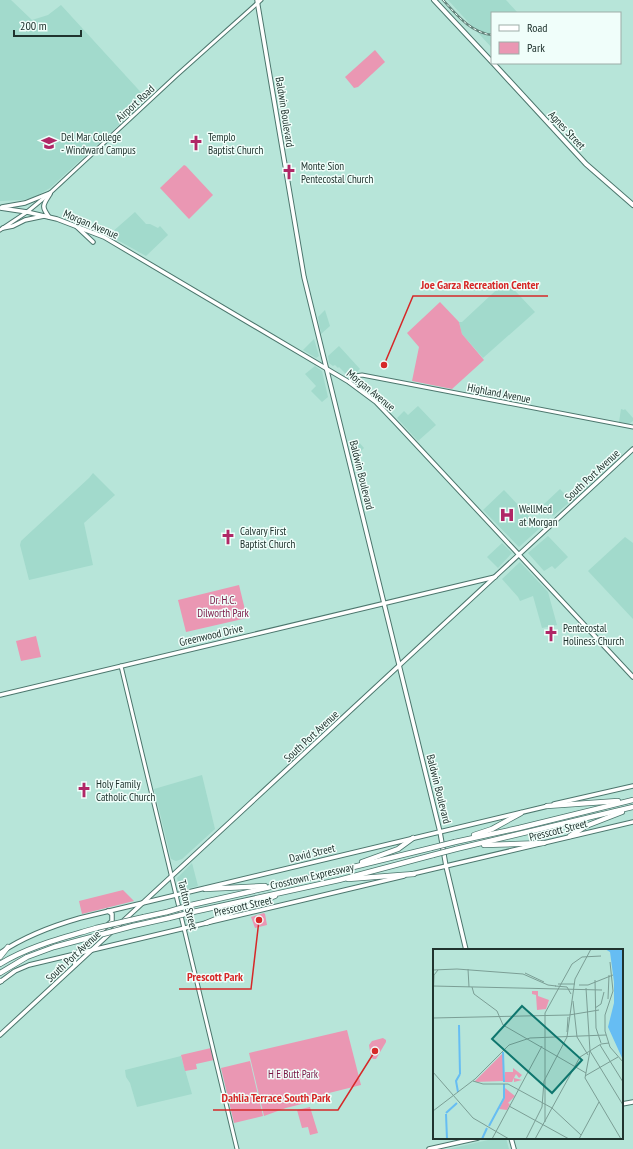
<svg xmlns="http://www.w3.org/2000/svg" width="633" height="1149" viewBox="0 0 633 1149" font-family="'PT Sans Narrow',sans-serif">
<rect width="100%" height="100%" fill="#b7e5d9"/>
<g fill="#a2dacc">
<polygon points="0,0 11,0 32,20 48,15 61,5 147,99 50,188 33,198 23,200 0,201"/>
<polygon points="448,0 506,0 518,13 492,13 492,48"/>
<polygon points="135,212 146,224 150,224 158,228 160,226 168,235 146,256 112,237 111,233"/>
<polygon points="506,281 535,312 483,358 462,334 459,322 462,322"/>
<polygon points="325,310 330,326 321,334 318,317"/>
<polygon points="314,339 319,356 316,358 303,350"/>
<polygon points="339,346 360,369 350,378 339,367 338,368 335,365 333,366 329,363 328,356"/>
<polygon points="315,366 322,371 328,397 322,402 311,391 316,386 305,374"/>
<polygon points="418,406 436,425 418,441 397,418 404,411 408,415"/>
<polygon points="621,409 624,410 625,409 633,418 633,421 629,424 619,422"/>
<polygon points="356,439 364,448 353,459 350,445"/>
<polygon points="93,473 115,495 84,523 93,565 29,580 20,545 21,541 89,478"/>
<polygon points="560,489 571,501 553,516 543,505"/>
<polygon points="504,490 540,528 519,547 483,510"/>
<polygon points="548,536 568,557 555,569 552,566 544,571 528,553"/>
<polygon points="625,537 633,543 633,619 588,571"/>
<polygon points="502,543 512,553 498,568 487,557"/>
<polygon points="520,562 548,592 557,625 542,628 533,596 520,601 518,597 502,579"/>
<polygon points="202,775 215,829 182,859 176,861 171,859 154,789"/>
<polygon points="192,863 198,886 183,890 180,888 177,878"/>
<polygon points="181,1056 192,1094 137,1107 130,1083 126,1077 125,1070"/>
<polygon points="497,1138 506,1138 509,1149 448,1149"/>
</g>
<g fill="#ea97b3">
<polygon points="375,50 385,62 358,87 354,88 345,77"/>
<polygon points="184,165 186,166 213,195 189,219 160,188"/>
<polygon points="440,302 459,322 462,334 484,360 452,389 412,381 419,347 407,333"/>
<polygon points="239,585 247,618 186,632 178,600"/>
<polygon points="36,636 41,657 21,661 16,641"/>
<polygon points="123,890 134,901 82,914 79,901"/>
<polygon points="264,913 265,914 267,925 255,928 251,917"/>
<polygon points="347,1030 361,1085 329,1093 329,1097 286,1108 264,1116 249,1053"/>
<polygon points="383,1038 386,1040 386,1042 376,1059 373,1059 371,1057 369,1045 372,1041"/>
<polygon points="211,1048 214,1060 196,1064 197,1069 185,1071 181,1055"/>
<polygon points="250,1061 263,1116 234,1123 221,1068"/>
<polygon points="310,1107 318,1133 310,1135 308,1127 302,1128 297,1110"/>
</g>
<g fill="none" stroke-linecap="round" stroke-linejoin="round">
<g stroke="#4c766d" stroke-width="5">
<g id="tertiary">
<polyline points="0,230 27,212 50,193 177,75 261,0"/>
<polyline points="349,382 355,376 362,375 633,427"/>
<polyline points="121,666 237,1149"/>
</g>
</g>
<g stroke="#4c766d" stroke-width="5.5">
<g id="secondary">
<polyline points="257,0 304,277 440,832 446,866 466,950"/>
<polyline points="2,207 25,203 50,193"/>
<polyline points="0,208 27,212 57,219 104,237 349,382 376,402 396,423 633,677"/>
<path d="M49,217C41,206 43,205 50,194"/>
<polyline points="77,227 93,242"/>
<polyline points="3,228 13,226 25,220 44,216"/>
<polyline points="0,695 495,577"/>
<polyline points="554,804 633,786"/>
<polyline points="412,874 633,822"/>
<polyline points="187,893 184,898 190,923 194,926"/>
<path d="M0,953C25,936 52,926 80,918L548,806"/>
<polyline points="77,953 112,921 112,914 108,911"/>
<polyline points="70,956 74,959 75,965"/>
<polyline points="0,982 15,971 29,965 404,876"/>
<polyline points="0,1035 633,449"/>
<polyline points="622,1104 633,1102"/>
<polyline points="511,1138 514,1149"/>
<polyline points="429,1149 478,1138"/>
</g>
</g>
<g stroke="#4c766d" stroke-width="6">
<g id="primary">
<polyline points="434,0 492,62"/>
<polyline points="493,63 586,164 633,205"/>
</g>
</g>
<g stroke="#4c766d" stroke-width="6">
<g id="motorway">
<polyline points="547,806 618,801"/>
<polyline points="474,835 492,829 521,813"/>
<polyline points="570,836 586,826 622,812"/>
<polyline points="455,842 519,828 633,800"/>
<polyline points="484,845 544,843"/>
<polyline points="456,849 633,807"/>
<polyline points="362,862 398,849 413,838"/>
<polyline points="348,879 414,874"/>
<polyline points="205,889 265,886"/>
<polyline points="191,905 284,884 431,848"/>
<polyline points="193,912 339,880 433,855"/>
<polyline points="144,917 167,912"/>
<polyline points="206,923 243,908 275,896"/>
<polyline points="133,926 169,918"/>
<polyline points="0,957 8,947"/>
<path d="M0,964C29,946 63,938 96,928"/>
<polyline points="0,973 27,957 54,947 84,939"/>
<polyline points="0,981 1,981"/>
</g>
</g>
<use href="#tertiary" stroke="#fff" stroke-width="3"/>
<use href="#secondary" stroke="#fff" stroke-width="3.5"/>
<use href="#primary" stroke="#fff" stroke-width="4"/>
<use href="#motorway" stroke="#fff" stroke-width="4.5"/>
<g stroke="#63827a" stroke-width="2.5">
<path id="rail" d="M443,0C457,15 470,32 492,35"/>
</g>
<use href="#rail" stroke="#f0fefa" stroke-width="1" stroke-dasharray="3" stroke-linecap="butt"/>
<g stroke="#4c766d" stroke-width="6" stroke-linecap="butt">
<g id="motorway-bridge">
<polyline points="431,848 455,842"/>
<polyline points="433,855 456,849"/>
<polyline points="167,912 191,905"/>
<polyline points="169,918 193,912"/>
<polyline points="96,928 144,917"/>
<polyline points="84,939 133,926"/>
</g>
</g>
<use href="#motorway-bridge" stroke="#fff" stroke-width="4.5"/>
</g>
<defs>
<g id="university-bare" transform="scale(1.2)"><path d="M0-5L7-2L0 1L-7-2ZM-4 1L0 2.5L4 1V4Q0 6-4 4Z" fill="#b02766" stroke="#f0fefa" stroke-width="2.5" paint-order="stroke"/></g>
<g id="church-bare" transform="scale(1.2)"><path d="M-1.2-6h2.4v3.5h3.3v2.4h-3.3V6h-2.4V-.1h-3.3v-2.4h3.3Z" fill="#b02766" stroke="#f0fefa" stroke-width="2.5" paint-order="stroke"/></g>
<g id="hospital-bare" transform="scale(1.2)"><path d="M-5-5h3v3.5h4V-5h3V5h-3V1.5h-4V5h-3Z" fill="#b02766" stroke="#f0fefa" stroke-width="2.5" paint-order="stroke"/></g>
</defs>
<g fill-rule="evenodd">
<use href="#university-bare" x="49" y="143"/>
<use href="#church-bare" x="196" y="143"/>
<use href="#church-bare" x="289" y="172"/>
<use href="#hospital-bare" x="507" y="515"/>
<use href="#church-bare" x="228" y="537"/>
<use href="#church-bare" x="551" y="634"/>
<use href="#church-bare" x="84" y="790"/>
</g>
<g text-anchor="middle" dominant-baseline="central" stroke-width="3" stroke-linejoin="round" paint-order="stroke">
<g font-size="11" fill="#20332e" stroke="#f0fefa">
<text transform="translate(135 103) rotate(-43)">Airport Road</text>
<text transform="translate(285 112) rotate(81)">Baldwin Boulevard</text>
<text transform="translate(567 130) rotate(47)">Agnes Street</text>
<text transform="translate(91 224) rotate(23)">Morgan Avenue</text>
<text transform="translate(371 390) rotate(39)">Morgan Avenue</text>
<text transform="translate(499 393) rotate(11)">Highland Avenue</text>
<text transform="translate(362 475) rotate(76)">Baldwin Boulevard</text>
<text transform="translate(592 475) rotate(-43)">South Port Avenue</text>
<text transform="translate(211 635) rotate(-13)">Greenwood Drive</text>
<text transform="translate(311 736) rotate(-43)">South Port Avenue</text>
<text transform="translate(439 789) rotate(76)">Baldwin Boulevard</text>
<text transform="translate(558 830) rotate(-14)">Presscott Street</text>
<text transform="translate(312 853) rotate(-14)">David Street</text>
<text transform="translate(312 876) rotate(-13)">Crosstown Expressway</text>
<text transform="translate(188 905) rotate(76)">Tarlton Street</text>
<text transform="translate(243 906) rotate(-13)">Presscott Street</text>
<text transform="translate(73 956) rotate(-43)">South Port Avenue</text>
</g>
<g font-size="11" fill="#20332e" stroke="#f0fefa" text-anchor="start">
<text x="61" y="137">Del Mar College<tspan x="61" dy="13">- Windward Campus</tspan></text>
<text x="208" y="137">Templo<tspan x="208" dy="13">Baptist Church</tspan></text>
<text x="301" y="166">Monte Sion<tspan x="301" dy="13">Pentecostal Church</tspan></text>
<text x="519" y="509">WellMed<tspan x="519" dy="13">at Morgan</tspan></text>
<text x="240" y="531">Calvary First<tspan x="240" dy="13">Baptist Church</tspan></text>
<text x="563" y="628">Pentecostal<tspan x="563" dy="13">Holiness Church</tspan></text>
<text x="96" y="784">Holy Family<tspan x="96" dy="13">Catholic Church</tspan></text>
</g>
<g font-size="11" fill="#7a1745" stroke="#f0fefa">
<text x="223" y="600">Dr. H.C.<tspan x="223" dy="13">Dilworth Park</tspan></text>
<text x="293" y="1074">H E Butt Park</text>
</g>
</g>
<g transform="translate(433 949)">
<rect width="190" height="190" fill="#b7e5d9"/>
<path d="M99,42H105V47L116,51L113,60L104,61L103,46L99,45ZM70,104V132L41,133ZM80,119L89,126L86,129L83,125L81,129L89,131L81,133V129L79,133H72V123H80ZM72,139L82,147L75,154L77,155L74,161L66,160L72,149Z" fill="#ea97b3"/>
<path d="M172,0H190V111L175,78L181,54V33L177,3Z" fill="#66bdf3"/>
<path fill="none" stroke="#66bdf3" stroke-width="2" d="M26,76L27,125M70,103L71,133M25,143L23,132L27,125M13,164L24,154M13,165L14,190M56,177L71,149V135M49,190L54,179"/>
<path fill="none" stroke="#7b9e95" stroke-width="1" d="M177,13L180,42L172,66V82L177,98L190,113M35,20L36,38M0,21L24,20L90,25L115,36L123,37M92,24L111,33M162,31L163,79L168,94M125,35H142M146,36H155L180,26M0,37L169,41M122,37L134,38L138,45M39,38L41,45L64,62L70,76L153,124M153,39L157,102L152,129L188,190M175,50L176,26M0,51L1,26L5,21M140,52L144,88L155,106M162,59L168,55L171,43M0,69L136,66L166,61M134,83L135,68M167,96L190,133M157,102L190,156M0,123L40,169L76,190M152,127L185,108M40,132L50,135H75L119,159L148,186M76,157L136,190M0,162L42,130L76,96L97,89L173,86M112,173V64L139,15L149,8L168,7M59,190L109,97M93,190L109,158L111,132L134,88L142,30L158,0M102,190L147,108L168,95L176,94M146,190L166,153"/>
<path fill="#0f766e" fill-opacity="0.15" stroke="#0f766e" stroke-width="2" d="M89,57L149,111L119,144L59,90Z"/>
<rect width="190" height="190" fill="none" stroke="#20332e" stroke-width="2"/>
</g>
<path fill="none" stroke="#d62828" stroke-width="1.5" d="M384 365L413 296H548M259 920L251 989H179M375 1051L338 1110H213"/>
<g fill="#d62828" stroke="#f0fefa" stroke-width="1.5">
<circle cx="384" cy="365" r="4"/>
<circle cx="259" cy="920" r="4"/>
<circle cx="375" cy="1051" r="4"/>
</g>
<g font-size="12" text-anchor="middle" font-weight="bold" fill="#d62828" stroke="#f0fefa" stroke-width="3" stroke-linejoin="round" paint-order="stroke">
<text x="480" y="289">Joe Garza Recreation Center</text>
<text x="215" y="981">Prescott Park</text>
<text x="276" y="1102">Dahlia Terrace South Park</text>
</g>
<rect x="491" y="12" width="130" height="52" fill="#f0fefa" stroke="#9dada8"/>
<rect x="499" y="25" width="20" height="6" fill="#ffffff" stroke="#9dada8"/>
<text x="527" y="32" font-size="12" fill="#20332e">Road</text>
<rect x="499" y="42" width="20" height="12" fill="#ea97b3" stroke="#9dada8"/>
<text x="527" y="52" font-size="12" fill="#20332e">Park</text>
<path d="M14 30v6h67v-6" fill="none" stroke="#20332e" stroke-width="2"/>
<text x="20" y="30" font-size="12" fill="#20332e" stroke="#f0fefa" stroke-width="3" paint-order="stroke">200 m</text>
</svg>
